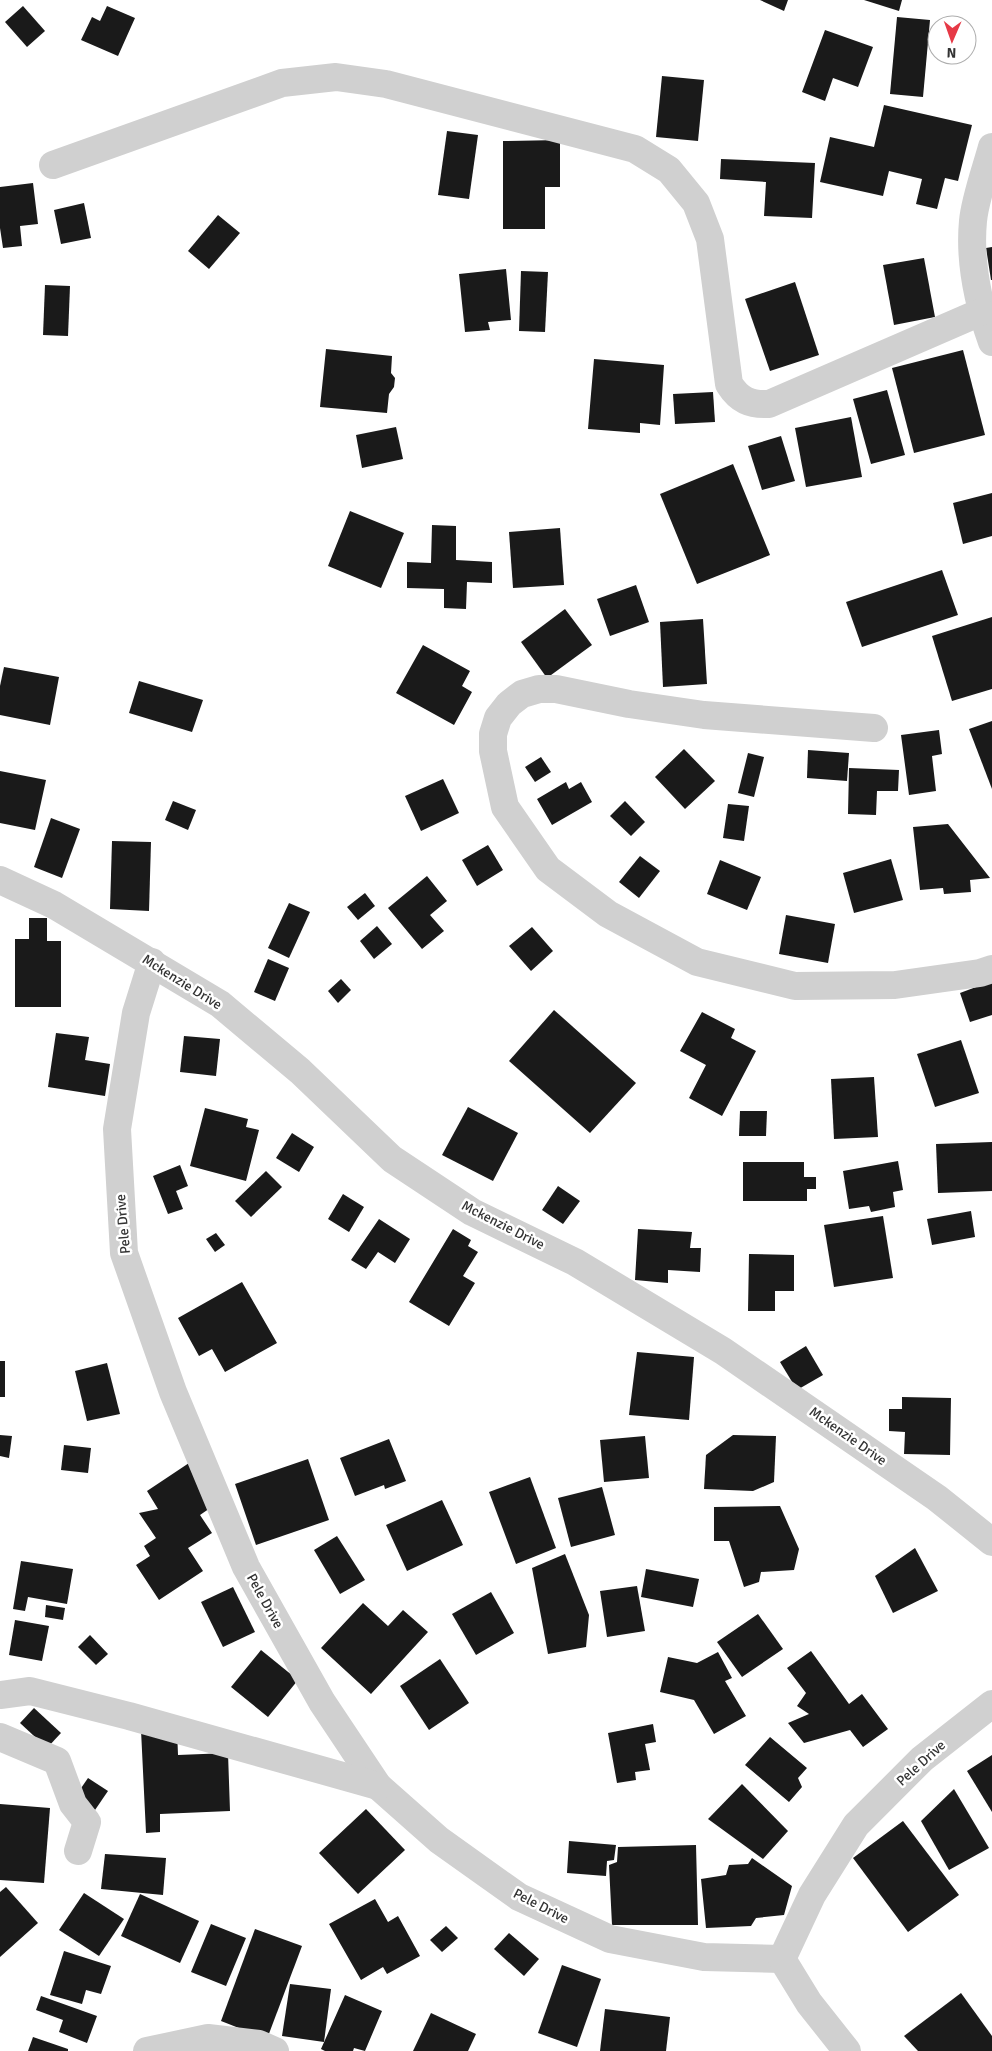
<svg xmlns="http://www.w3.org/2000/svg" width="992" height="2051" viewBox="0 0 992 2051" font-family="Signika,sans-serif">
<rect width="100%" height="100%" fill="#fff"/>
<g fill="#1a1a1a">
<polygon points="760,0 788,0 784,11"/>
<polygon points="864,0 902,0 899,11"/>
<polygon points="23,6 45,31 27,47 5,22"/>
<polygon points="107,6 135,18 118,56 81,40 92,17 100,21"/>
<polygon points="897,17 930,20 923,97 890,94"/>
<polygon points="825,30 873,47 858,87 833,78 825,101 802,92"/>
<polygon points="662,76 704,80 698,141 656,137"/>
<polygon points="884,105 972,125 958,181 945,178 937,209 916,204 922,179 889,171 883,196 820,182 830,137 874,147"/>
<polygon points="447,131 478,135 469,199 438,195"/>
<polygon points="560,140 560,187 545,187 545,229 503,229 503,141"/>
<polygon points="721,159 815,163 812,218 764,216 766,182 720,179"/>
<polygon points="33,183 38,224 20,226 22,246 3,248 0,228 0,187"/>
<polygon points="84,203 91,238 61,244 54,210"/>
<polygon points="218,215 240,233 209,269 188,251"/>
<polygon points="992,247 992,280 991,280 986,248"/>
<polygon points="924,258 935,317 894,325 883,265"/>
<polygon points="506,269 511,320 488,322 490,330 465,332 459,274"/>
<polygon points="521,271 548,272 545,332 519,331"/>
<polygon points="795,282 819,355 770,371 745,299"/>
<polygon points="45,285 70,286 68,336 43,335"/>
<polygon points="326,349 392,356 391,373 395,378 394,387 389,394 387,413 320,407"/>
<polygon points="963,350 985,435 914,453 892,368"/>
<polygon points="594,359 664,365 660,425 640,423 640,433 588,429"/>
<polygon points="887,390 905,455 871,464 853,399"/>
<polygon points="713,392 715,422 675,424 673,394"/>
<polygon points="851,417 862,477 806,487 795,428"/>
<polygon points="396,427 403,459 362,468 356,435"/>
<polygon points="781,436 795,481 762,490 748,446"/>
<polygon points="733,464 770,555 697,584 660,494"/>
<polygon points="992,493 992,536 963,544 953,503"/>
<polygon points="350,511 404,533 381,588 328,566"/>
<polygon points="432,525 456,526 456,560 492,562 492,583 467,582 466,609 444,608 444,589 407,588 407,562 431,563"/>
<polygon points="560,528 564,585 513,588 509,532"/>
<polygon points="942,570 958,615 862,647 846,602"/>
<polygon points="636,585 649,622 610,636 597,599"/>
<polygon points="565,609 592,645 547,678 521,642"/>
<polygon points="992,617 992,689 952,701 932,636"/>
<polygon points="703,619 707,684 663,687 660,622"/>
<polygon points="423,645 470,671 462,686 472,692 454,725 396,693"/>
<polygon points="4,667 59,677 50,725 0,715 0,686"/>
<polygon points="139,681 203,700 192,732 129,713"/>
<polygon points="992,721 992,789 969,729"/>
<polygon points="939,730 942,754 932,756 936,791 909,795 901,735"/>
<polygon points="684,749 715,781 685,809 655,777"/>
<polygon points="808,750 849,753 847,781 807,778"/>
<polygon points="748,753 764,757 754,797 738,793"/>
<polygon points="541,757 551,772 535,782 525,767"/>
<polygon points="849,768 899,770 898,791 877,791 876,815 848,814"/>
<polygon points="0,771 46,780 35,830 0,823"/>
<polygon points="443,779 459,813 421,831 405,796"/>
<polygon points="566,782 569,789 581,782 592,802 552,825 537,799"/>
<polygon points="173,801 196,810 188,830 165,820"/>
<polygon points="625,801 645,822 631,836 610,816"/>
<polygon points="728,804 749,806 744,841 723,838"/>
<polygon points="51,818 80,829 62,878 34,867"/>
<polygon points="948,824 990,878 970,880 971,892 944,894 943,888 920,890 913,827"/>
<polygon points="112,841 151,842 149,911 110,909"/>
<polygon points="488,845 503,870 477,886 462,860"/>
<polygon points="640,856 660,871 639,898 619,882"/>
<polygon points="891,859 903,900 854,913 843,873"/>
<polygon points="720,860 761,877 747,910 707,894"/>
<polygon points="427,876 447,901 430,915 444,931 422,949 388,908"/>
<polygon points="365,893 375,906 358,920 347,907"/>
<polygon points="289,903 310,912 289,958 268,948"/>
<polygon points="786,915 835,924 828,963 779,954"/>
<polygon points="29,918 47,918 47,941 61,941 61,1007 15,1007 15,939 29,939"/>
<polygon points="377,926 392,944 374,959 360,941"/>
<polygon points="532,927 553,951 531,971 509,946"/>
<polygon points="268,959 289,968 275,1001 254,992"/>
<polygon points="341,979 351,990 338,1003 328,991"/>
<polygon points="992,981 992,1015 970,1022 960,993"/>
<polygon points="554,1010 636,1083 590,1133 509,1061"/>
<polygon points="702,1012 735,1029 731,1038 756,1051 722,1116 689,1098 706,1065 680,1051"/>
<polygon points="56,1033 89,1037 85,1060 110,1064 105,1096 48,1087"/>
<polygon points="184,1036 220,1039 216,1076 180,1072"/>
<polygon points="961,1040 979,1093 935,1107 917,1054"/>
<polygon points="874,1077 878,1137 834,1139 831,1079"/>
<polygon points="468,1107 518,1133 493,1181 442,1155"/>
<polygon points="205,1108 248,1119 246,1127 259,1130 246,1181 190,1166"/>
<polygon points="740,1111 767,1111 766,1136 739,1136"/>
<polygon points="292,1133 314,1147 299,1172 276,1158"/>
<polygon points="992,1142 992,1191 938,1193 936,1144"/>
<polygon points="898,1161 903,1190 893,1192 895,1207 871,1212 869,1206 849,1209 843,1171"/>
<polygon points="743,1162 804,1162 804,1177 816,1177 816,1189 807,1189 807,1201 743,1201"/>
<polygon points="180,1165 188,1186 176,1191 183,1209 168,1214 153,1176"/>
<polygon points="266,1171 282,1187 251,1217 235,1201"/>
<polygon points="558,1186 580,1201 563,1224 542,1210"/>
<polygon points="343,1194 364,1207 349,1232 328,1219"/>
<polygon points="971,1211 975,1237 932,1245 927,1219"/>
<polygon points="883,1216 893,1278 834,1287 824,1225"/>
<polygon points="379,1219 410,1239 395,1263 378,1252 366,1269 351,1260"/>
<polygon points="453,1229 471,1240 468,1246 478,1252 463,1276 475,1283 449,1326 409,1302"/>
<polygon points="638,1229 692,1232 690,1248 701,1248 700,1272 668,1270 668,1283 635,1280"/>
<polygon points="216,1233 225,1245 215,1252 206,1239"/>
<polygon points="749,1254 794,1255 794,1291 775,1291 775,1311 748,1311"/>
<polygon points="242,1282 277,1343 225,1372 212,1349 199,1356 178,1318"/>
<polygon points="806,1346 823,1375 797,1390 780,1362"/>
<polygon points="637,1352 694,1357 689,1420 629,1415"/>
<rect x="0" y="1361" width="5" height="36"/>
<polygon points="107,1363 120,1414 87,1421 75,1371"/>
<polygon points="902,1397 951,1398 950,1455 904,1454 905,1432 889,1431 889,1409 902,1409"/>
<polygon points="0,1435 12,1436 9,1458 0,1456"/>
<polygon points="733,1435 776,1436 774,1482 753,1491 704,1489 706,1455"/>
<polygon points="645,1436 649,1478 604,1482 600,1440"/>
<polygon points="389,1439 406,1481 385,1489 384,1485 355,1496 340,1458"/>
<polygon points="64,1445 91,1448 88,1473 61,1470"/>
<polygon points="308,1459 329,1520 256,1545 235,1484"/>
<polygon points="189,1463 216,1504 200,1515 212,1533 188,1548 203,1571 159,1600 136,1565 150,1556 144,1546 156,1538 139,1513 158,1509 147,1491"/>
<polygon points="530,1477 556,1548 516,1564 489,1492"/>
<polygon points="602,1487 615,1535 571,1547 558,1498"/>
<polygon points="442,1500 463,1545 407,1571 386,1525"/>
<polygon points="780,1506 799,1549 794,1570 761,1572 759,1582 744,1587 729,1541 714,1541 714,1507"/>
<polygon points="337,1536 365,1580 340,1594 314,1550"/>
<polygon points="915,1548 938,1591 893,1613 875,1576"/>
<polygon points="565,1554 589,1615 586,1647 548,1654 532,1568"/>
<polygon points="21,1561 73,1569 67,1604 28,1597 25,1611 13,1609"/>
<polygon points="646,1569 699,1579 693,1607 641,1597"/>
<polygon points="637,1586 645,1631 607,1637 600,1591"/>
<polygon points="233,1587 255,1632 223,1647 201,1602"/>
<polygon points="491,1592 514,1633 476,1655 452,1614"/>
<polygon points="363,1603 388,1626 403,1610 428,1632 371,1694 321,1648"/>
<polygon points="46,1605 65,1608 63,1620 45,1617"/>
<polygon points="758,1614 783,1649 742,1677 717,1642"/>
<polygon points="15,1620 49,1626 42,1661 9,1655"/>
<polygon points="90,1635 108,1654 96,1665 78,1647"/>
<polygon points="261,1650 298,1680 268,1717 231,1687"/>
<polygon points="811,1651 849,1704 862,1694 888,1729 863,1747 850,1730 804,1743 788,1723 809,1714 797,1706 806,1693 787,1668"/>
<polygon points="718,1652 732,1678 725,1681 746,1716 714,1734 694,1700 660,1692 668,1657 697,1663"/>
<polygon points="440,1659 469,1703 429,1730 400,1686"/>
<polygon points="34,1708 61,1733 47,1748 20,1723"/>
<polygon points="653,1724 656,1742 645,1744 650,1770 635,1772 636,1780 617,1783 608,1733"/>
<polygon points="177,1729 178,1755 228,1753 230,1811 160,1814 160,1832 146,1833 141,1730"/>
<polygon points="770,1737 807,1768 798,1778 802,1787 789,1802 745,1765"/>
<polygon points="992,1755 992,1812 967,1771"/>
<polygon points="88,1778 108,1791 95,1810 75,1797"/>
<polygon points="742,1784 788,1831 763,1859 708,1819"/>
<polygon points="954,1789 989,1848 949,1870 921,1821"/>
<polygon points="0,1804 50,1808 44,1883 0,1880"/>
<polygon points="366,1809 405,1850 358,1894 319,1853"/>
<polygon points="903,1821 959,1895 908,1932 853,1858"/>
<polygon points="569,1841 616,1845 614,1860 607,1861 606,1876 567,1873"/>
<polygon points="696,1845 698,1925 612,1925 609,1865 617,1862 618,1847"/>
<polygon points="105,1854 166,1858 163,1895 101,1889"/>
<polygon points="752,1858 792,1886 784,1915 756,1918 751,1926 706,1928 701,1879 726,1875 729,1865 748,1864"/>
<polygon points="6,1887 38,1923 0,1957 0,1892"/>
<polygon points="84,1893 124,1919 99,1956 59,1930"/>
<polygon points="140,1894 199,1921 180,1963 121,1936"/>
<polygon points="375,1899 388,1922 398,1916 420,1956 387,1974 383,1967 361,1980 329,1924"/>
<polygon points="211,1924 246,1938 226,1986 191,1972"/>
<polygon points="446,1926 458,1938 442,1952 430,1940"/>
<polygon points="255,1929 302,1946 267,2039 221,2021"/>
<polygon points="509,1933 539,1959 524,1976 494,1949"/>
<polygon points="64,1951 111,1966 101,1994 86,1990 82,2004 50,1995"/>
<polygon points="562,1965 601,1979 577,2047 538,2033"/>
<polygon points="290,1984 331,1989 324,2042 282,2036"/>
<polygon points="961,1993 992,2036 992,2051 918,2051 904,2036"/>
<polygon points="345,1995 382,2011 365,2051 354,2048 353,2051 325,2051 321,2049"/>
<polygon points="41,1996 97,2016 87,2043 59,2032 63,2020 36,2010"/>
<polygon points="605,2009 670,2017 666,2051 600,2051"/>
<polygon points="431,2013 476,2034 468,2051 413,2051"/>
<polygon points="33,2037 68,2049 68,2051 28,2051"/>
</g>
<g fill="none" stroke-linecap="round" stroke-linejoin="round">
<g stroke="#d0d0d0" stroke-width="28">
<path d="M992,147C986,169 975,199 973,221C969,263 978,303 992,342"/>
<path d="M53,165L282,83L336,77L386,84L635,149L669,170L696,203L710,239L729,384C739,400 750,405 769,404L981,312"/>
<polyline points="874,728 704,715 629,704 556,689 539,689 522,694 509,704 498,718 493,734 493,751 505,807 548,869 608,914 697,962 795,986 895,985 980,973 992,969"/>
<polyline points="0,880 54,905 220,1004 300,1071 392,1159 472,1212 575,1262 723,1351 937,1498 992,1542"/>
<polyline points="152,962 136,1013 117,1129 124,1253 173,1392 246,1567 322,1702 378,1786 439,1840 519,1897 610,1939 704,1957 782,1959"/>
<polyline points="0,1695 30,1691 129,1716 378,1786"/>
<polyline points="0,1737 57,1761 73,1804 87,1822 78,1851"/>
<polyline points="147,2051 208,2038 259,2044 275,2051"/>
<polyline points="847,2051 809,2003 782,1959 812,1895 856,1825 922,1759 992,1704"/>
</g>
</g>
<g text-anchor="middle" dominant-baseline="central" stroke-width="5" stroke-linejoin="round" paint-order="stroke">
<g font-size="14" fill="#333" stroke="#fff">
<text transform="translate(182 982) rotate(32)">Mckenzie Drive</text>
<text transform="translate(123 1224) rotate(-95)">Pele Drive</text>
<text transform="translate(503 1225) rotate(27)">Mckenzie Drive</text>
<text transform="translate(848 1436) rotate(35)">Mckenzie Drive</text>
<text transform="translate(265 1601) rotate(61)">Pele Drive</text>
<text transform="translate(921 1763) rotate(-42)">Pele Drive</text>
<text transform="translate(541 1906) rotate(27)">Pele Drive</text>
</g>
</g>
<g transform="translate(952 40) rotate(182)"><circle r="24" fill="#ffffff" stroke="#adadad"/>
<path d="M0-4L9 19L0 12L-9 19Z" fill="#e63946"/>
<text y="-8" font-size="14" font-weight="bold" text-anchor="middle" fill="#333333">N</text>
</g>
</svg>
